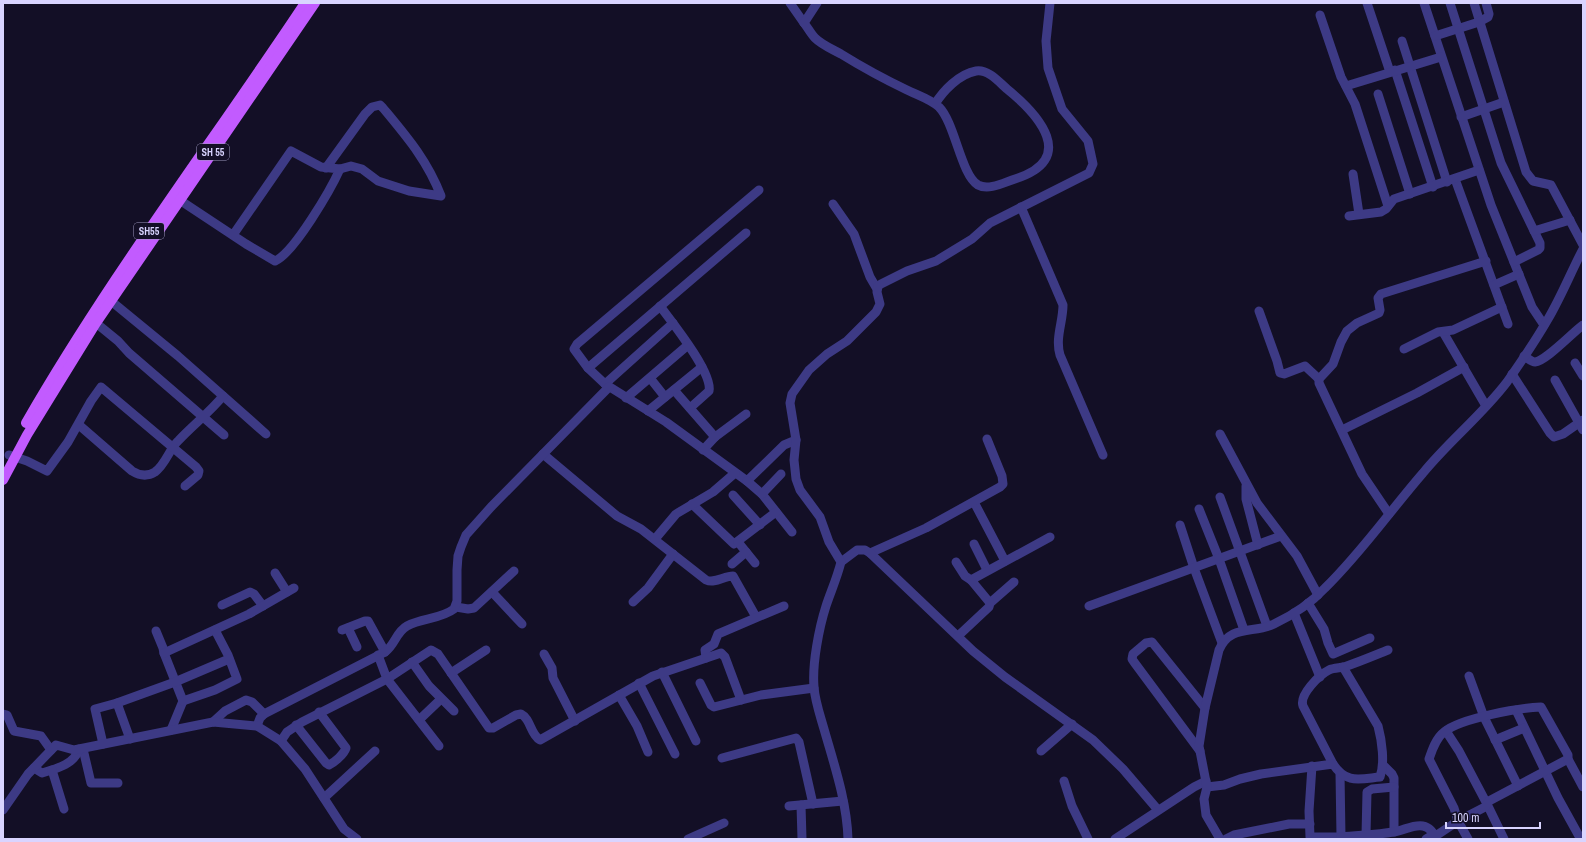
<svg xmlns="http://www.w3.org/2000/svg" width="1586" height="842" viewBox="0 0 1586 842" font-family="'Archivo Narrow',sans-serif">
<rect width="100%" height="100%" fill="#130f26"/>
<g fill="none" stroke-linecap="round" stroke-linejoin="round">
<g stroke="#3d3a85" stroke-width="9">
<polyline points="790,3 804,23"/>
<path d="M817,3L804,23C808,28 811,34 815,38C822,45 832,49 841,54C862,67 884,79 907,90C917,95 930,99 939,107C955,123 961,175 978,185C989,191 1005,182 1015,179C1078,159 1039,115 1007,89C999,82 988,69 976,71C959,74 943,91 935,104"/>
<polyline points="1367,3 1390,72"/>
<polyline points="1424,3 1491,205 1532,307 1544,325"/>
<polyline points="1450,3 1501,163 1540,243 1540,248 1538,250 1514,262"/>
<polyline points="1474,3 1526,172 1533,181 1551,185 1583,245"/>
<polyline points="1320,15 1341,77 1355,104 1388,206"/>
<polyline points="1435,36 1479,22 1488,17 1489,14 1486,3"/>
<polyline points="1402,41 1447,182"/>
<polyline points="1395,70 1433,187"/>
<polyline points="1346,86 1441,57"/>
<polyline points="1378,94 1410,194"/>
<polyline points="1461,117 1504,102"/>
<path d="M326,168L365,114L372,107L380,105L383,108C407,137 427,160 441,196L409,191L378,181L362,169L351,166L340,169"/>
<polyline points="1353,174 1359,214"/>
<polyline points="1455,179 1508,324"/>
<polyline points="759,190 577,344 574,349 588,368 605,384 666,422 747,481 784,445 796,440"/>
<path d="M175,197L246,244L275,261C294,253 331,189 340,169L321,167L291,151L233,235"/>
<polyline points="833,204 854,234 870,277 877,289"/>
<path d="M1021,207L1063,305C1063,322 1055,338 1060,355L1103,455"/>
<polyline points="1349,216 1381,212 1386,209 1394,199 1479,170"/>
<polyline points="1534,231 1570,220"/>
<polyline points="1494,285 1519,274"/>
<polyline points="111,301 178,356 266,434"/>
<path d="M660,306C672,322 713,373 709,391L690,408"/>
<polyline points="1259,311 1277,361 1280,373 1284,374 1305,366 1319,379"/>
<polyline points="96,323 118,341 129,353 224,435"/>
<polyline points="1443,332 1486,406"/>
<polyline points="1404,349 1438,332 1453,330 1502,307"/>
<path d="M1524,356C1527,358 1532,362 1535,362C1546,361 1573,332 1583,325"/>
<polyline points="1575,363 1583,376"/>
<polyline points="588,368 746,233"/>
<polyline points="1512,374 1550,433 1554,437 1563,434 1583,420"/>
<polyline points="650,378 665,397"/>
<polyline points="1555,380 1583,430"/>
<polyline points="605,384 673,323"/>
<polyline points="674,390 715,437"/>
<polyline points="626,398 688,345"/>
<polyline points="648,411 702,367"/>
<path d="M79,425L132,471C140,476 147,477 155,472C166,464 169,449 179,440C193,425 210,412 223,396"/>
<polyline points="1342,430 1417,393 1464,367"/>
<polyline points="1220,434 1257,503 1297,556 1318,595"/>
<polyline points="703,450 715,437 746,414"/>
<path d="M543,454L617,516L641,529L706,580C715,584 724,576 733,576L756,617"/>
<polyline points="9,455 27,461 47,471 68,442 91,401 101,387 196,467 199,471 198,475 185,486"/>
<polyline points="747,481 762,494 792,532"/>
<polyline points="1246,486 1246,499 1258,545"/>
<polyline points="762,494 781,474"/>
<polyline points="733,495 760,525"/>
<polyline points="1220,497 1267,626"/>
<polyline points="974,502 1005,561"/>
<polyline points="692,504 734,544 776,512"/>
<polyline points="1199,509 1219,559 1244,630"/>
<polyline points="1389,514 1362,474 1319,383 1319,379 1333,364 1341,342 1347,331 1357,323 1379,313 1380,310 1378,298 1381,294 1486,261"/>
<polyline points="1180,525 1194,568 1222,643"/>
<polyline points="655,539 676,514 713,492 735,473"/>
<polyline points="738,542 755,563"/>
<polyline points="974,544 987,570"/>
<polyline points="870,553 926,528 1000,487 1003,484 1002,476 987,439"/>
<polyline points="841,562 857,550 865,550 870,553 973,651 1005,677 1093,740 1123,769 1158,810"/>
<polyline points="956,562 965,576 971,580"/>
<polyline points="732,564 746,552"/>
<polyline points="275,573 287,592"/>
<polyline points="492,592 522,624"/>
<polyline points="633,602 648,588 673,554"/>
<polyline points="990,603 1014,582"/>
<polyline points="1308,603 1324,629 1328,643 1333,654 1370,638"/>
<polyline points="222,605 250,592 254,594 263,606"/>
<polyline points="1089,606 1281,536"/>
<polyline points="456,607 468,609 474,608 514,571"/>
<polyline points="1294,613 1320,677"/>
<polyline points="348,628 357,647"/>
<polyline points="342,630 365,621 368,621 385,652"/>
<polyline points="156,631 163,648 164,653 183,701 171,730"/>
<polyline points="958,636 989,607 990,603 971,580 1050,537"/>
<polyline points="164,653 249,614 294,588"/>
<polyline points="544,654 552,668 553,678 575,721"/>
<polyline points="378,655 387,679 439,746"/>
<polyline points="706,658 705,650 714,644 718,634 784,606"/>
<polyline points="412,662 429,686 454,711"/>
<polyline points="662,672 696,741"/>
<polyline points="451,673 486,650"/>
<polyline points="1469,676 1484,717 1518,786"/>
<polyline points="639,683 675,754"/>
<polyline points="700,683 711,705 714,707 761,695 814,688"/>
<polyline points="619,695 637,726 648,752"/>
<polyline points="183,701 215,690 237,679 228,655 215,630"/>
<polyline points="117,703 175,682 229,659"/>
<polyline points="1516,710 1558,798 1579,836"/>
<polyline points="3,714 7,715 14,731 41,736 51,750"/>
<polyline points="419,720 441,699"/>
<polyline points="213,722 225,711 246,700 252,702 264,714"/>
<path d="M296,725L326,763L329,765C335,762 344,754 346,748L319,712"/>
<path d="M257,726L260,718L264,714L385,652C395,645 396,632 407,626C422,618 441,619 454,609L457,601V570L458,556L461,547L466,535L491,507L609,387"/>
<polyline points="1446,731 1459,751 1487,804 1504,839"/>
<polyline points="1495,740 1524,728"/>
<path d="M281,741L287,732L302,722L387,679L431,650L438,654L489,728H493L516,715L521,714C531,719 530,734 540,740L653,676L721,653L725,657L741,700"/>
<polyline points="103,744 95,709 117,703 130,739"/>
<polyline points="83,749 91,783 118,783"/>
<polyline points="1041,751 1072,724"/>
<polyline points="1200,751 1134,662 1132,659 1133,654 1146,643 1152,642 1205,708"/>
<polyline points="722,758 796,738 799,742 813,804"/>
<path d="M1333,764L1303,706C1299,695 1319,675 1329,670C1333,668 1339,668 1344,667C1359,662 1373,656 1388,650"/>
<polyline points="1383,765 1392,774 1394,778 1394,832"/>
<polyline points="1312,766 1309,811 1310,837 1341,837 1340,773"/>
<path d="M34,768L42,773C55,769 74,765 79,749"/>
<polyline points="52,770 64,809"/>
<polyline points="1064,781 1072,806 1088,839"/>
<path d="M1207,787L1224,785L1240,779L1261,774L1333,764C1346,784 1359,779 1380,777C1385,763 1382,741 1378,726L1343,667"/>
<polyline points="324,798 375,751"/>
<polyline points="801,805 802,839"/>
<polyline points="789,806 843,801"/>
<polyline points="3,810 28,774 56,745 74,750 213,722 257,726 281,741 305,769 344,829 357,839"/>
<polyline points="1366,835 1367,792 1372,789 1394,787"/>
<path d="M1341,837C1358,835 1376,835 1393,832C1403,831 1413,824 1423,826C1429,827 1434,833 1436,838"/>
<polyline points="688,839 724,823"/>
<path d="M848,839C847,802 834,764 824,729C820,715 815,701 814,687C812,664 819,628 826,606C831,591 837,578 841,562L829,542L820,517L800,490L796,479L794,460L796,440L790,403L792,394L809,370L827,354L847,341L876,312L880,304L877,292L878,286L881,284L907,271L936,261L972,239L990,223L1089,173L1093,164L1088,141L1062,109L1048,68L1046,41L1050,3"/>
<polyline points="1115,839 1194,787 1206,781"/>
<path d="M1220,839L1206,815L1204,799L1207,787L1199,746L1205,708L1219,650C1230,624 1254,634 1274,624C1293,615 1311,603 1325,588C1361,553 1390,511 1423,473C1449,441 1482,415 1507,382C1521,362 1536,340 1548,319C1561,297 1571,272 1583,249"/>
<polyline points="1226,839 1234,835 1289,824 1310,824"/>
<polyline points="1426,839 1434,834 1437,835 1458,821 1485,807 1489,801 1568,759"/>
<path d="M1468,839L1458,821L1454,808L1429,759C1432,750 1436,738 1444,732C1461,718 1519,708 1541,707L1568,755V759L1583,787"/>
</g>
<g stroke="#c25bff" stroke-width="10">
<path d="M26,423C110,277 212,143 305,3"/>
<polyline points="3,480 27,435 96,323 315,3"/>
</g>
</g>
<g text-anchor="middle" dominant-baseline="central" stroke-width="3" stroke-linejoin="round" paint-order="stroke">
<g fill="#130f26" stroke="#9e99be" stroke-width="1">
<rect x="197" y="144" width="32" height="16" rx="3"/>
<rect x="134" y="223" width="30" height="16" rx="3"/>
</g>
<g font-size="10" font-weight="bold" fill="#d9d4ff">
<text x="213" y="152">SH 55</text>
<text x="149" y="231">SH55</text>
</g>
</g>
<rect width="1586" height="842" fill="none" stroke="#d9d4ff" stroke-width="8"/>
<path d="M1446 822v6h94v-6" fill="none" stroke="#d9d4ff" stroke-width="2"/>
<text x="1452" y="822" font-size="12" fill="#d9d4ff" stroke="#130f26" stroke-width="3" paint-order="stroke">100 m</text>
</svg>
